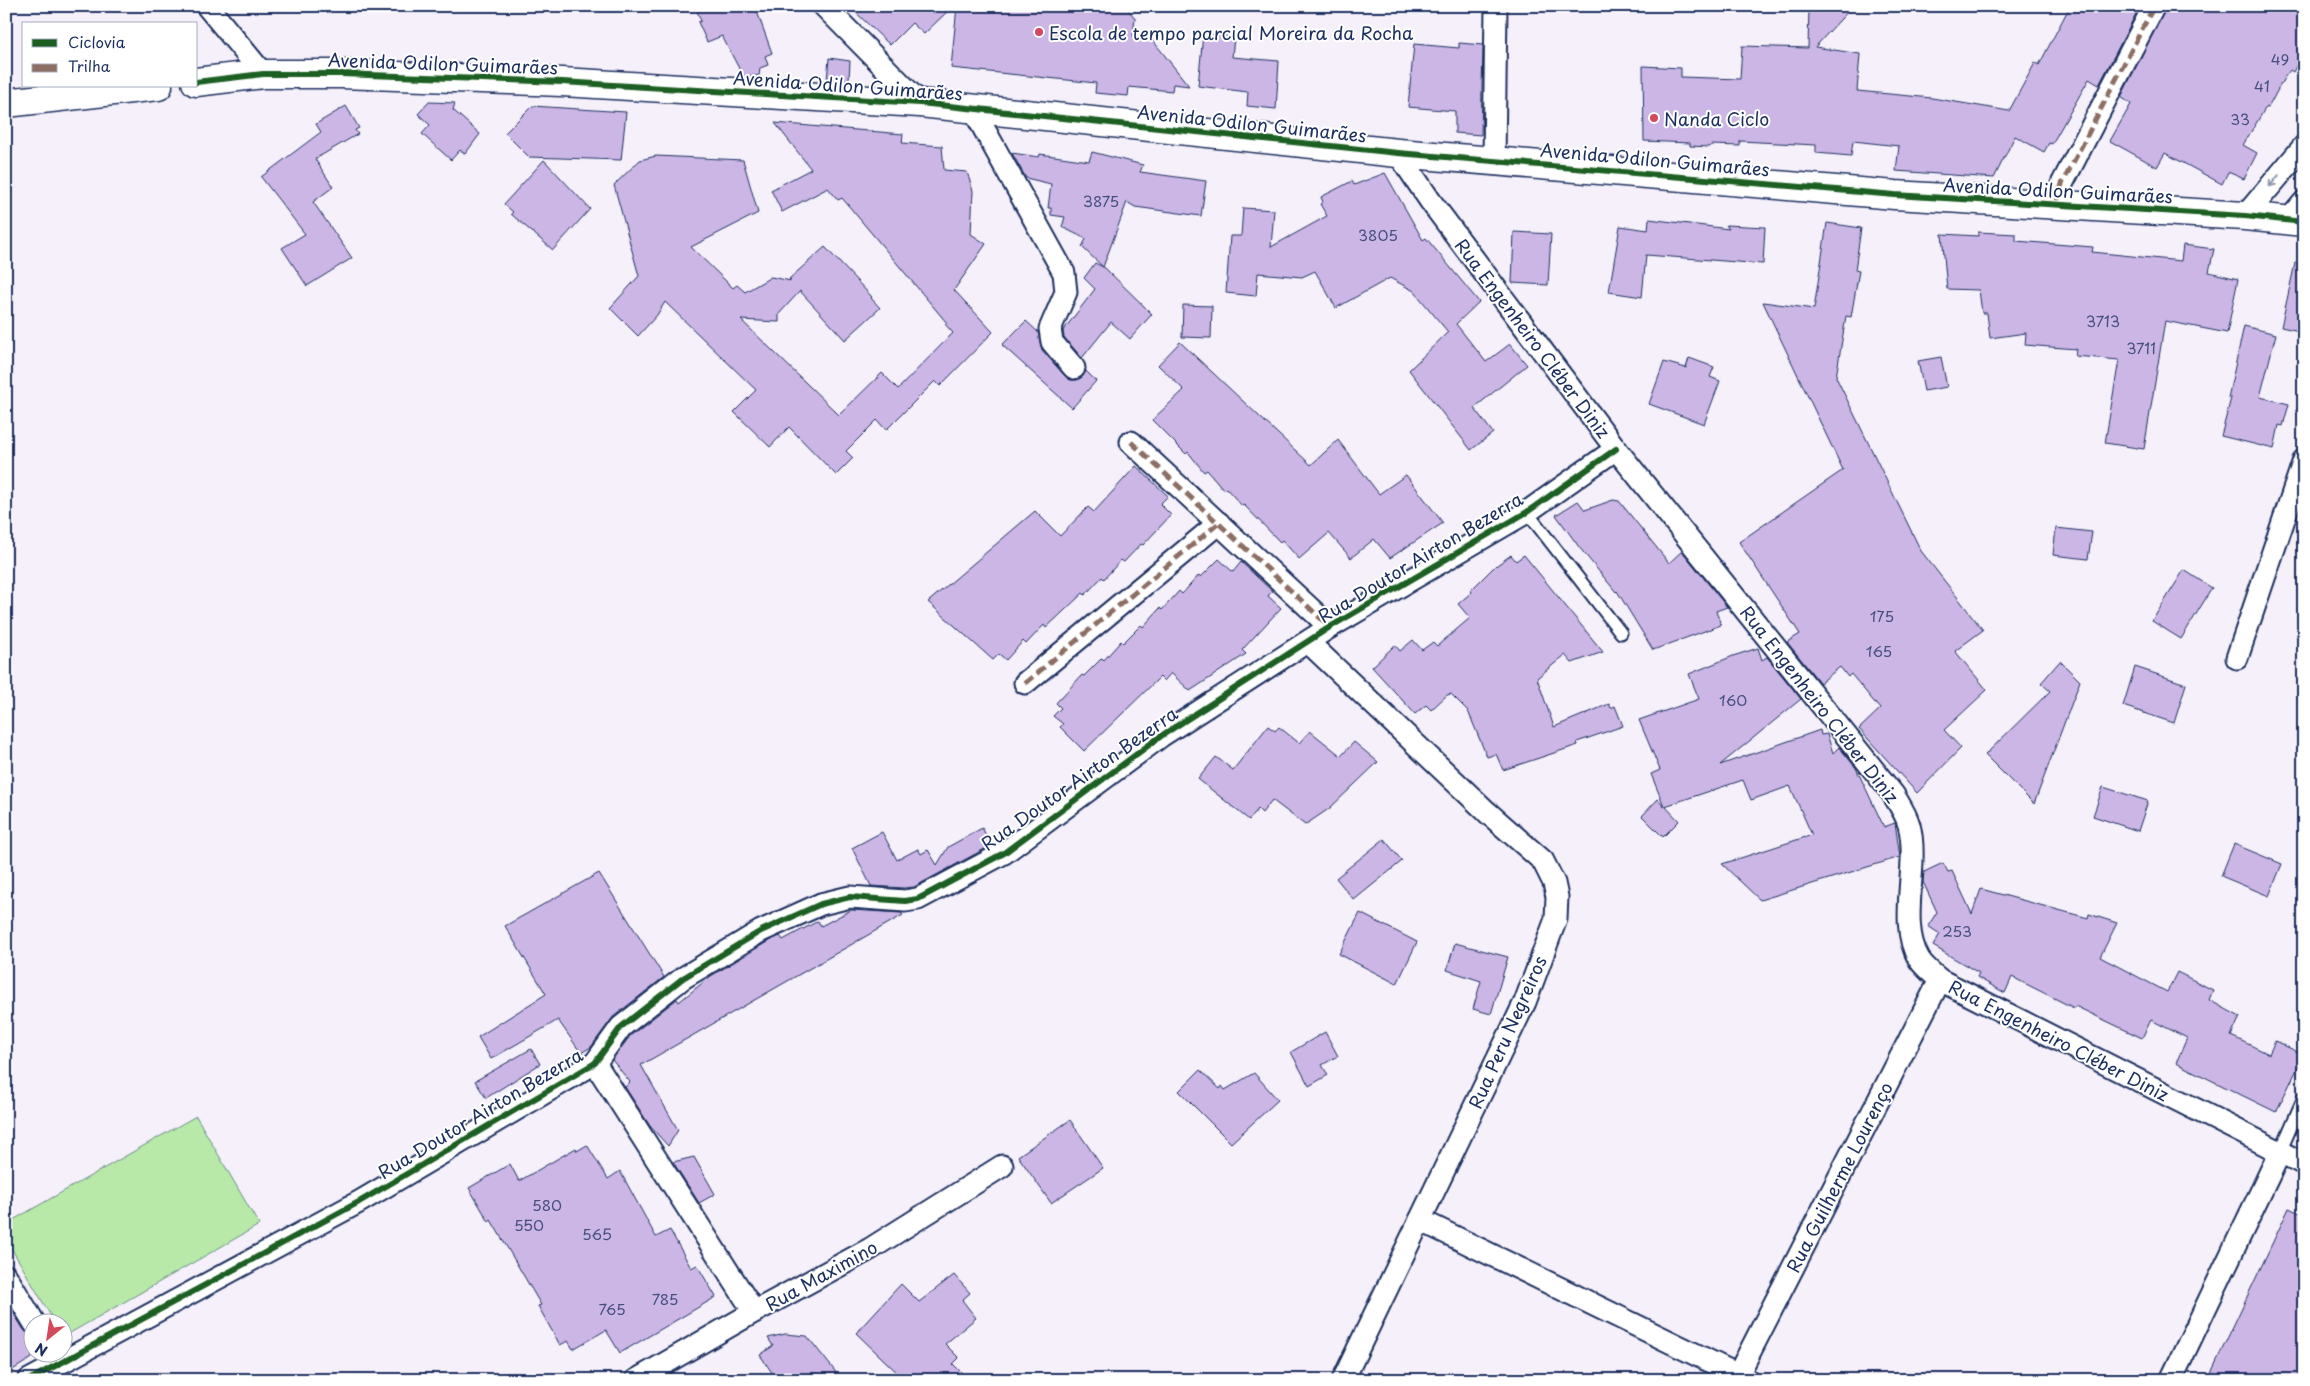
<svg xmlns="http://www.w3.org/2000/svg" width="2310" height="1386" viewBox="0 0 2310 1386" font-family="'Playpen Sans',sans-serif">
<rect width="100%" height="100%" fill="#f5f0fa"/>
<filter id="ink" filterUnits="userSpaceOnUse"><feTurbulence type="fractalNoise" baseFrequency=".02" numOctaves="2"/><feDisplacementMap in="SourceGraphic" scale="10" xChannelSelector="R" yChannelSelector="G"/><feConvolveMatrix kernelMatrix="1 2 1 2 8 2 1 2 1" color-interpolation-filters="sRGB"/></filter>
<g filter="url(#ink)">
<polygon fill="#b8e9a9" stroke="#6a8c84" points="196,1116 259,1225 63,1337 62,1324 55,1323 6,1239 6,1224"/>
<g fill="#ccb6e6" stroke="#1b2f5e">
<polygon points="695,6 755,6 772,53 765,56 768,65 760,68 759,76 743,76 722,36 707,42 698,22 701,21"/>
<polygon points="849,6 953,6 924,34 912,23 890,45"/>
<polygon points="957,6 1125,6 1135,18 1133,36 1150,37 1189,86 1173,84 1172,91 1129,87 1128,96 1095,93 1096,83 951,68"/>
<polygon points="1809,6 1853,6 1815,47 1860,54 1857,91 1932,98 2009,111 2035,63 2039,65 2070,6 2140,6 2099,85 2089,79 2052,144 2049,143 2044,152 2015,136 1994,178 1896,171 1899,146 1853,141 1851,156 1816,153 1816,145 1740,141 1740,146 1711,145 1710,147 1690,146 1690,143 1644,141 1643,66 1681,68 1681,77 1740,79 1742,46 1808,48"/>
<polygon points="2166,6 2304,6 2304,52 2293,72 2290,70 2284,78 2268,108 2266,107 2243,145 2257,153 2244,179 2228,172 2222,184 2165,153 2157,167 2110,141 2131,104 2121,97"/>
<polygon points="1203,34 1234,37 1232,57 1279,61 1276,109 1247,106 1248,92 1198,86"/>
<polygon points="1459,43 1483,45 1481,135 1455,133 1455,111 1408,107 1414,44 1459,48"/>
<polygon points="829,58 850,61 849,81 827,80"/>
<polygon points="429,102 455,103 453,110 480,134 465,154 460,150 451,160 422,134 430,125 418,114"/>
<polygon points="346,106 359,128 355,130 358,134 315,159 333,187 313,202 352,258 307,286 282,248 305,234 261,177 321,132 316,124"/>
<polygon points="532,106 626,112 621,160 529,157 505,133"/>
<polygon points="775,123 903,134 902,143 942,146 944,170 967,172 973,191 971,234 986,244 954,290 993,332 940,386 935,381 886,430 877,420 846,451 853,458 836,475 789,427 770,447 734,412 756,390 665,302 657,315 638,336 610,308 639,276 614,185 640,160 656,156 743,160 758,213 691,247 733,288 737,285 745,292 771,277 791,281 789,279 825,247 872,297 871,298 880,308 845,340 800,291 779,314 779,322 741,320 839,415 882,373 898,389 953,333 945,324 947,323 842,198 838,200 828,188 782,212 771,190 811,169"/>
<polygon points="1092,152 1143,165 1140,172 1206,181 1201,216 1135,207 1127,202 1103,267 1082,247 1086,239 1062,227 1065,217 1051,215 1051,208 1048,208 1051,184 1026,178 1012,153 1039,157 1040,154 1089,161"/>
<polygon points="544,160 590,209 553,250 511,214 513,212 504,204"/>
<polygon points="1385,173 1423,240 1426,238 1479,302 1456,324 1486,362 1510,344 1527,365 1474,408 1493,433 1471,450 1409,370 1448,332 1414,291 1390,278 1336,308 1315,271 1302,277 1258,273 1256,296 1226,293 1230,236 1241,236 1243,208 1274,210 1271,247 1327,216 1320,204 1323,202 1321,197 1352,181 1354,185"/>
<polygon points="1649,219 1729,229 1726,225 1765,227 1763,264 1646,255 1642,297 1609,292 1620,226 1648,230"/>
<polygon points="1827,223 1861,228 1855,270 1859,271 1851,317 1846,316 1836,377 1921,551 1983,630 1955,651 1987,690 1944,730 1961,748 1917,793 1859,729 1880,709 1851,674 1848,677 1840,667 1820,683 1787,642 1800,634 1739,542 1843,470 1763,302 1814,309"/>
<polygon points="1514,232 1551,234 1548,285 1512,283"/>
<polygon points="1978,232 2016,234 2016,241 2093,247 2092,252 2181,261 2183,245 2214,249 2209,272 2238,279 2227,333 2165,321 2144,449 2105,443 2119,360 2075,356 2076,349 2025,345 2026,333 1990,338 1987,313 1982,313 1979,290 1947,289 1942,234 1978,236"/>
<polygon points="1095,263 1105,268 1152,314 1130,339 1111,322 1082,358 1064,337 1063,331 1095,289 1084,278"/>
<polygon points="2295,263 2304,264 2304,332 2281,327"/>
<polygon points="1183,305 1212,306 1211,338 1182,337"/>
<polygon points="1026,321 1038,332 1042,350 1065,376 1070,380 1077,380 1082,377 1086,371 1096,381 1072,408 1002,345"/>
<polygon points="2244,326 2276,334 2260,397 2289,404 2283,426 2279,425 2274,449 2221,436 2231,398 2228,398"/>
<polygon points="1180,342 1311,465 1338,440 1379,494 1406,475 1443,523 1390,558 1374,539 1351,558 1329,533 1299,559 1282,540 1280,542 1244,505 1242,506 1226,488 1224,490 1207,470 1204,472 1188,452 1186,454 1152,420 1184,390 1158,365"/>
<polygon points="1941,357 1947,387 1924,391 1918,361"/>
<polygon points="1689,358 1714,367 1710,377 1720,381 1704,424 1649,404 1664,362 1686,368"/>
<polygon points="1136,466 1168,496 1160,504 1171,515 1143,545 1141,544 1124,562 1121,560 1104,579 1102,577 1085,595 1083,593 1046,628 1044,625 1026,644 1023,641 1006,660 999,654 993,660 928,602 1035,511 1060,536 1088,507 1094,512"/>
<polygon points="1613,500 1619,501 1669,563 1682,551 1727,607 1716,611 1721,625 1653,650 1617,591 1616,592 1579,547 1556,515 1578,501 1585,510"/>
<polygon points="2056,528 2092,532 2088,559 2053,555"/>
<polygon points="1511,555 1516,561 1524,555 1603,652 1572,663 1565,655 1537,678 1554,727 1609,704 1611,708 1615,706 1623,726 1577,742 1578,745 1503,770 1496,754 1487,757 1468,711 1451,694 1447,695 1431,710 1426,705 1415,714 1372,667 1395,645 1400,651 1413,640 1422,650 1433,642 1437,646 1470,618 1458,604 1472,592 1471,590 1493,568"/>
<polygon points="1219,559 1233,572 1241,562 1272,591 1268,596 1281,608 1242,650 1246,654 1190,691 1171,673 1164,681 1160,677 1084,751 1060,727 1063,724 1053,716 1061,708 1056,703 1082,675 1084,676 1102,658 1104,660 1121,641 1123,643 1141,625 1143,627 1160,608 1162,610 1179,591 1182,594 1199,575 1201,577"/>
<polygon points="2184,570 2212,588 2181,639 2152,621"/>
<polygon points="1758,648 1762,660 1767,657 1801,699 1720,765 1820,730 1821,735 1827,734 1833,753 1839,747 1856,768 1884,827 1895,823 1900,857 1760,900 1722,864 1812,835 1790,786 1751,800 1743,780 1665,806 1679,821 1663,837 1642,816 1658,799 1664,806 1651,774 1660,770 1639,720 1699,699 1689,674 1733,656"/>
<polygon points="2060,661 2080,681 2034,804 1985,755 2050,691 2041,683"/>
<polygon points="2135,667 2186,684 2174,723 2123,706"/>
<polygon points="1268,726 1275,731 1279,727 1299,743 1310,731 1341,756 1354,742 1378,762 1330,808 1305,825 1272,800 1262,813 1258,809 1249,820 1198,779 1216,757 1233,770"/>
<polygon points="2103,787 2148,801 2138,831 2093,816"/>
<polygon points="982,828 992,845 914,887 904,888 871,886 852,848 882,832 897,860 918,849 921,854 928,850 937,865 948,847"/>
<polygon points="1384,839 1402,861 1354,900 1336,878"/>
<polygon points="2234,844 2282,864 2269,896 2221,876"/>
<polygon points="1943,863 1948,872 1952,871 1972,914 1981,889 2088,918 2089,914 2117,923 2100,957 2167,992 2177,972 2213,990 2209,1000 2240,1017 2231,1036 2269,1054 2275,1041 2304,1055 2276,1112 2176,1063 2187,1038 2151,1020 2142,1038 2075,1006 2074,1008 2012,977 2005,993 1977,977 1979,973 1933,946 1940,934 1928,926 1937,912 1923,882 1924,872"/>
<polygon points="599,873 664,977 613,1017 591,1047 581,1053 558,1020 491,1059 478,1037 546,994 505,926"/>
<polygon points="851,910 901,913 903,915 641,1065 678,1130 668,1146 650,1126 625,1087 630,1082 612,1060 630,1036 677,999 679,1002 711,976 767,942 780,936 783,940 818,921 821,926"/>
<polygon points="1360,913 1417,942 1397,984 1339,954"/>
<polygon points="1455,943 1508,957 1491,1014 1473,1009 1481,981 1447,970"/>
<polygon points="1325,1032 1338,1056 1322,1065 1328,1075 1309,1086 1291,1052"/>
<polygon points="531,1049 540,1064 486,1098 475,1081"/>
<polygon points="1200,1070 1220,1089 1222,1086 1225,1090 1254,1073 1278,1100 1231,1143 1179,1091"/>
<polygon points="1070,1120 1103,1168 1051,1203 1018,1156"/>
<polygon points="587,1145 608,1179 620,1171 656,1237 670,1230 691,1268 697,1265 716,1297 620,1353 606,1330 573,1349 568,1341 560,1345 538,1306 541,1305 491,1220 489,1222 469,1188 510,1164 519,1181 576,1148 577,1151"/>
<polygon points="694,1157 715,1194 699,1203 673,1162"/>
<polygon points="2289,1208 2304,1215 2304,1363 2295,1380 2223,1380 2211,1373"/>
<polygon points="954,1275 970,1293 962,1300 976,1318 945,1344 959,1358 953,1364 969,1380 905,1380 856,1333 901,1284 919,1302"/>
<polygon points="6,1301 24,1330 32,1336 32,1358 6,1374"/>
<polygon points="785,1334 807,1336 842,1380 777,1380 760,1355 773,1346 768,1338"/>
</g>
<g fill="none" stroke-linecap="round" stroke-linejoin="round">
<g stroke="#1b2f5e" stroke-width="15">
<g id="lane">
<polyline points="1527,512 1621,633"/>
<polyline points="2280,1152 2304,1097"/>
</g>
</g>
<g stroke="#1b2f5e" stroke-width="25">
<g id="street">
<polyline points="207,6 263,74"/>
<polyline points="824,6 920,103"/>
<polyline points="973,109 1064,273 1066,292 1050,329 1052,342 1074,368"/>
<path d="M1398,153L1431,202L1616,449L1893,794C1899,804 1906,814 1909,825C1920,866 1897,922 1919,959C1924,967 1933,974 1940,980L2304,1164"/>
<polyline points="1494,161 1496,6"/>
<polyline points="2056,205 2062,184 2154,6"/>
<polyline points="2245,216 2304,146"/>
<polyline points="2288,221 2304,202"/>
<polyline points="1131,442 1330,627"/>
<polyline points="1309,643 1487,812 1543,861 1554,883 1557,897 1556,919 1525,1002 1343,1380"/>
<polyline points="2237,658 2304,460"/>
<polyline points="1025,683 1219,523"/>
<polyline points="595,1063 754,1312"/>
<polyline points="1420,1220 1748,1380"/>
<polyline points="6,1276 35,1324"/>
<polyline points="1738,1375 1940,980"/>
<polyline points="29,1380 359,1202 595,1063 621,1027 683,978 761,931 821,904 850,897 905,901 918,899 1004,853 1161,736 1330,627 1527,512 1616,449"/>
<polyline points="636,1380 754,1312 870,1249 1002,1166"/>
<polyline points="2171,1380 2280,1152"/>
</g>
</g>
<g stroke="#1b2f5e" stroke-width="31">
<g id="secondary">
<polyline points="196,82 263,74 341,74 562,82 920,103 1398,153 1895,195 2245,216 2304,222"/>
<polyline points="6,103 158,86"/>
</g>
</g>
<use href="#lane" stroke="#fff" stroke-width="11"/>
<use href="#street" stroke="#fff" stroke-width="21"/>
<use href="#secondary" stroke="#fff" stroke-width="28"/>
<g stroke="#8d6e63" stroke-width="5" stroke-dasharray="10 5" stroke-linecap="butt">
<polyline points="2056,205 2062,184 2154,6"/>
<polyline points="1131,442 1330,627"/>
<polyline points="1025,683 1219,523"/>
</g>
<g stroke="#fff" stroke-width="9">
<g id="cycleway">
<polyline points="196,82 263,74 341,74 562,82 920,103 1398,153 1895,195 2245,216 2304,222"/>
<polyline points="29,1380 359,1202 595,1063 621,1027 683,978 761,931 821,904 850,897 905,901 918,899 1004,853 1161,736 1330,627 1527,512 1616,449"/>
</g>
</g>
<use href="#cycleway" stroke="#1b5e20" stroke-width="6"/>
</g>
<defs><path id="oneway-shaft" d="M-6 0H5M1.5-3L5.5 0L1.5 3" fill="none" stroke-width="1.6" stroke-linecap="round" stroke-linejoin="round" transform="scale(1.25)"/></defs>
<use stroke="#8d97ae" href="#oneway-shaft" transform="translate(2274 181) rotate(130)"/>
</g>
<g fill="#d1495b" stroke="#fff" stroke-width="2">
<circle cx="1039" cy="32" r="5"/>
<circle cx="1654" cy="118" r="5"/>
</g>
<g text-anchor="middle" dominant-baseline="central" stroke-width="4" stroke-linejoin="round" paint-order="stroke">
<g font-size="15" fill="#475180">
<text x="2280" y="58">49</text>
<text x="2262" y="85">41</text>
<text x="2240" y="118">33</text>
<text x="1101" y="200">3875</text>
<text x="1378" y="234">3805</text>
<text x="2103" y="320">3713</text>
<text x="2141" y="347">3711</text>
<text x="1882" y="615">175</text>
<text x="1879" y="650">165</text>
<text x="1733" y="699">160</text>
<text x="1957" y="930">253</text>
<text x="547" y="1204">580</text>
<text x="529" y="1224">550</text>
<text x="597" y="1233">565</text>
<text x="665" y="1298">785</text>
<text x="612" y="1308">765</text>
</g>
<g font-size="18" fill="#1b2f5e" stroke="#fff" text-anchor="start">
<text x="1049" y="32">Escola de tempo parcial Moreira da Rocha</text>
<text x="1664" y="118">Nanda Ciclo</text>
</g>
<g font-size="18" fill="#1b2f5e" stroke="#fff">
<text transform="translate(443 63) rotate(2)">Avenida Odilon Guimarães</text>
<text transform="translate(848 85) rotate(4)">Avenida Odilon Guimarães</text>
<text transform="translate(1252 123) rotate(6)">Avenida Odilon Guimarães</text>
<text transform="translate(1655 159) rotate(5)">Avenida Odilon Guimarães</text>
<text transform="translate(2058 190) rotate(3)">Avenida Odilon Guimarães</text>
<text transform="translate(1533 338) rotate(53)">Rua Engenheiro Cléber Diniz</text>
<text transform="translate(1420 557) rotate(-31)">Rua Doutor Airton Bezerra</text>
<text transform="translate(1820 704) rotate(52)">Rua Engenheiro Cléber Diniz</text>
<text transform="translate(1079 778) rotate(-35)">Rua Doutor Airton Bezerra</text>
<text transform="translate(1507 1032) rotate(-66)">Rua Peru Negreiros</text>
<text transform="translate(2059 1040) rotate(27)">Rua Engenheiro Cléber Diniz</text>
<text transform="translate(480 1113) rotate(-31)">Rua Doutor Airton Bezerra</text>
<text transform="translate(1839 1177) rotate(-63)">Rua Guilherme Lourenço</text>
<text transform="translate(821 1275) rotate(-29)">Rua Maximino</text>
</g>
</g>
<rect width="2310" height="1386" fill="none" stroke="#fff" stroke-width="25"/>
<rect x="12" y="12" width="2285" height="1361" fill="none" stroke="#1b2f5e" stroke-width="2" filter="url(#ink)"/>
<rect x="22" y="22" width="175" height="65" fill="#ffffff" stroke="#a4acbf"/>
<rect x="32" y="39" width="25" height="8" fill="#1b5e20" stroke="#a4acbf"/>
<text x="68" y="48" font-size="15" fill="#1b2f5e">Ciclovia</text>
<rect x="32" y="64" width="25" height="8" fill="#8d6e63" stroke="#a4acbf"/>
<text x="68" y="72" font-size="15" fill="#1b2f5e">Trilha</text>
<g transform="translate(48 1338) rotate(210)"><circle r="24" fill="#ffffff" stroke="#a4acbf"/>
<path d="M0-4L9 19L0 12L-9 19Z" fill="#d1495b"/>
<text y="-8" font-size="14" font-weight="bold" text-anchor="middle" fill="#1b2f5e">N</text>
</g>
</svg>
